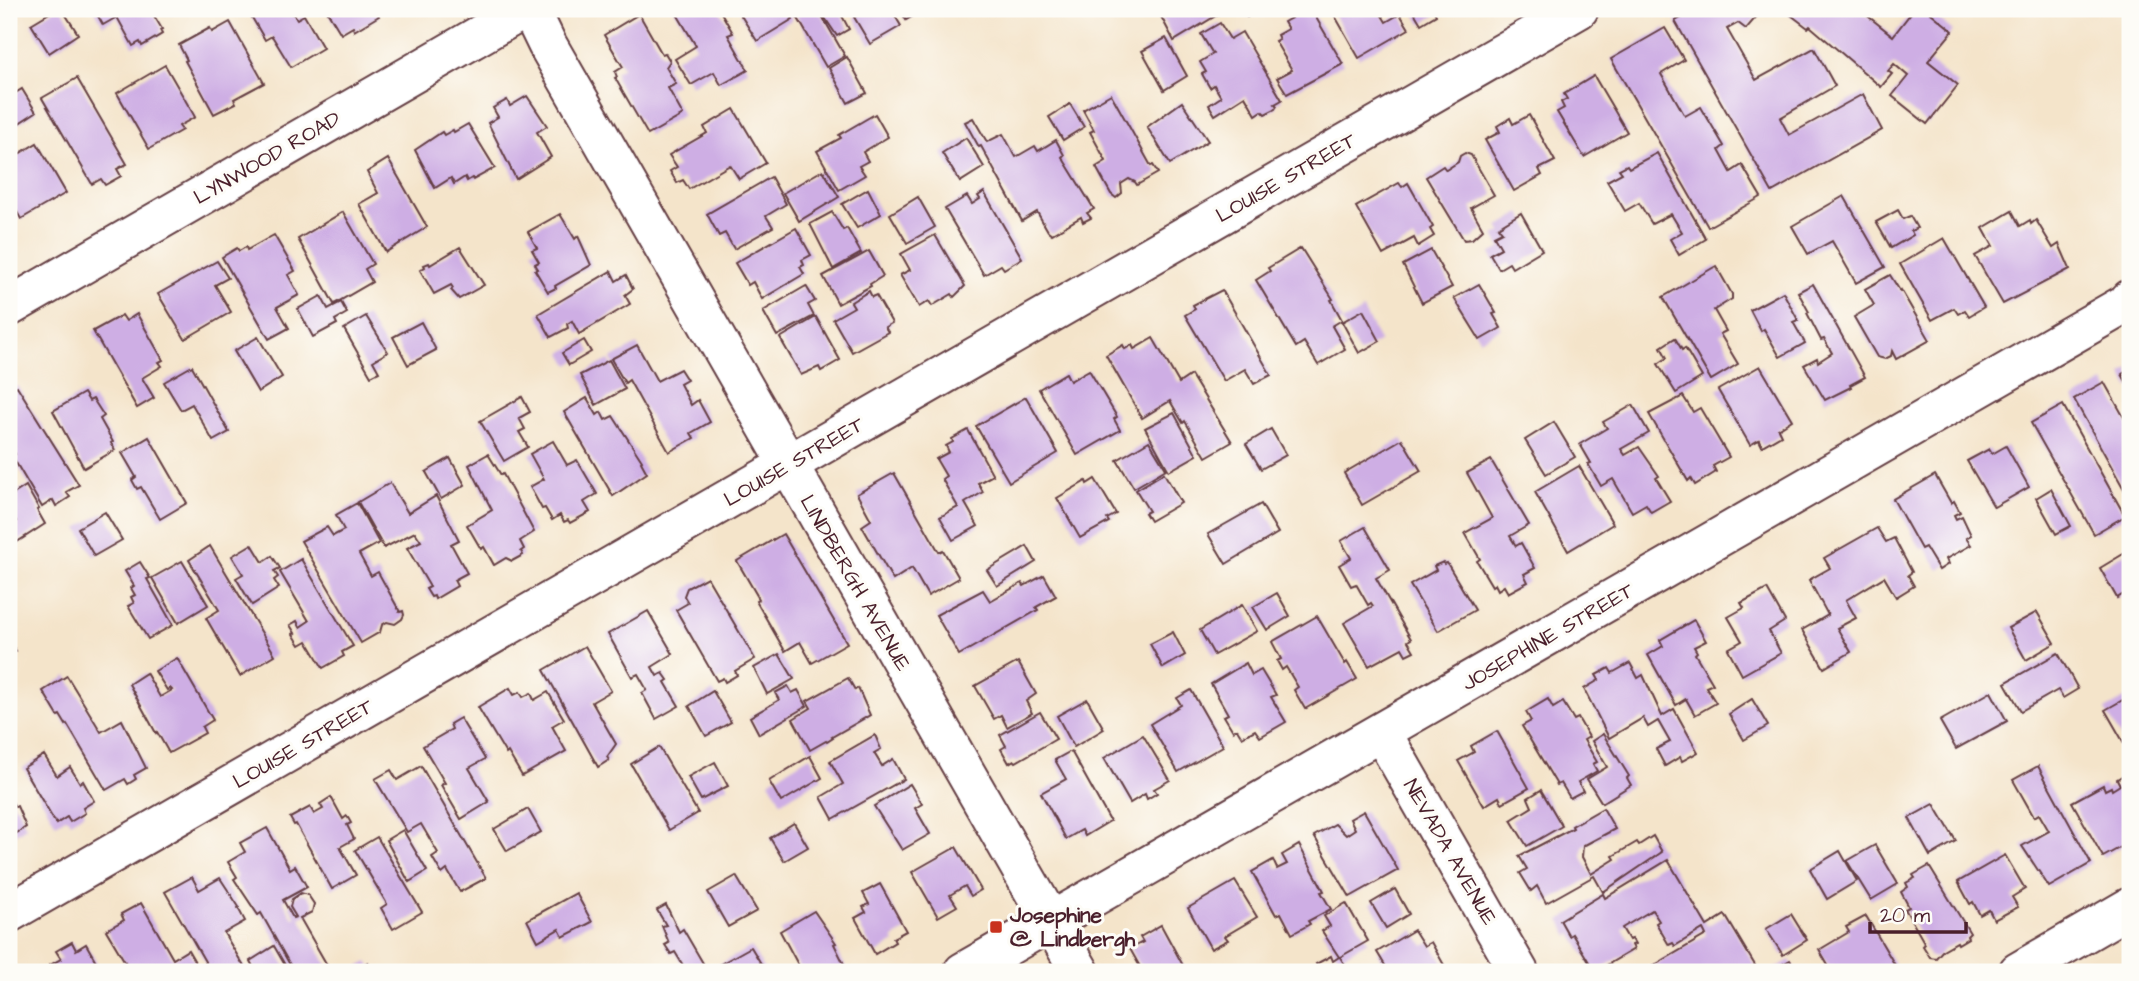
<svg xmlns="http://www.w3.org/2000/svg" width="2139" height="981" viewBox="0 0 2139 981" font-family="'Architects Daughter',sans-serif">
<rect width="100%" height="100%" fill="#fdfcf7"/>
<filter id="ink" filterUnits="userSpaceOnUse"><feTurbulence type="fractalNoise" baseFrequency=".0143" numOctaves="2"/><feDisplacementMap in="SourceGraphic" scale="14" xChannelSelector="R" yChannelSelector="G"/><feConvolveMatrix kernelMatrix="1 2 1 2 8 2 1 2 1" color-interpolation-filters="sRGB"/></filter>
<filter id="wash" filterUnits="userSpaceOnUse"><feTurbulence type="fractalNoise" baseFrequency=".00686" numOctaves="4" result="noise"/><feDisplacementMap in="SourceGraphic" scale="28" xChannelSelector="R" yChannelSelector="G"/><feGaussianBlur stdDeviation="1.57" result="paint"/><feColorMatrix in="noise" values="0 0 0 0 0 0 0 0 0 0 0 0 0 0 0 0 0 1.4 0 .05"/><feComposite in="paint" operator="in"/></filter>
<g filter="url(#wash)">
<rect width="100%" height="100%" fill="#f4e4ca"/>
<g id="blocks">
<g fill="#ceaee4">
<polygon points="56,9 62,9 78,34 49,53 31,24"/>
<polygon points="94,9 150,9 162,29 160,30 162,34 142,46 140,42 133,46 117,17 103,25"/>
<polygon points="247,9 290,9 297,19 304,15 323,48 291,67 272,36 265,40"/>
<polygon points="326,9 375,9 379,16 354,31 353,27 341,34"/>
<polygon points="674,9 719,9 733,33 728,35 748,70 721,85 714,72 691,85 675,59 696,46"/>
<polygon points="748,9 787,9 793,19 757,41 740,14"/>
<polygon points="802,9 818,9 845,56 826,67 795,13"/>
<polygon points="819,9 855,9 842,16 849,29 837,36"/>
<polygon points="868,9 891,9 901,26 870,44 854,17"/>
<polygon points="900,9 925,9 906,20"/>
<polygon points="1157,9 1227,9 1174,41"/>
<polygon points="1240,9 1261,9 1247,17"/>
<polygon points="1286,9 1311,9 1343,64 1287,94 1277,78 1292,70 1275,41 1279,39 1277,35 1288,29 1284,22 1291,18"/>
<polygon points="1331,9 1378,9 1386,22 1400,14 1409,29 1359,58"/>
<polygon points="1412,9 1433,9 1436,15 1421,24"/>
<polygon points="1697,9 1750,9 1758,15 1746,29 1738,23 1727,29 1756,80 1814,48 1835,86 1780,118 1789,135 1863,94 1882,130 1772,192 1675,21"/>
<polygon points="1783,9 1859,9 1893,36 1914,9 1926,9 1953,31 1928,61 1958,85 1927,124 1892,96 1908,76 1894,64 1888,71 1892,74 1881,87 1810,26 1808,28"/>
<polygon points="639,14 662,54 665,53 670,61 666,67 676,84 668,88 683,115 648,135 615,78 617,77 615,72 623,67 604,35"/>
<polygon points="230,22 264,83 234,99 236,103 214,114 185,61 187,60 179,45 210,28 212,32"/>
<polygon points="1220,23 1230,39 1242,32 1282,100 1275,104 1277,106 1275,109 1265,114 1262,111 1256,115 1245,96 1215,115 1209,105 1221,97 1214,85 1210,88 1202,74 1206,72 1200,62 1213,54 1201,34"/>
<polygon points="1665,28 1684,60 1661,74 1685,116 1701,107 1724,146 1719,150 1731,172 1742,165 1761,197 1708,227 1611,59"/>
<polygon points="1166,38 1187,76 1164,90 1142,51"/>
<polygon points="847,57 867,93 848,103 829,68"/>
<polygon points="165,65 195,117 179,126 182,130 149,149 117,93"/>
<polygon points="1594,76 1627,132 1584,157 1557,112 1564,108 1561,102 1567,99 1564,94"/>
<polygon points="77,78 127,164 117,169 121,176 105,185 101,179 92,184 42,98"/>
<polygon points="22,89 36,112 13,127 9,120 9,97"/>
<polygon points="1111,94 1151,166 1153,165 1158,173 1137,185 1135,182 1129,179 1121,184 1122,193 1116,198 1111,194 1096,167 1106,161 1090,132 1094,130 1083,110"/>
<polygon points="527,96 547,126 537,132 551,157 516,179 488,123 498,117 493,108 507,100 510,106"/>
<polygon points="1182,102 1208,141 1170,164 1147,127"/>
<polygon points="1070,104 1084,127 1063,140 1049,117"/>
<polygon points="734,109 766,163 739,179 730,165 689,189 683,180 677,183 670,171 677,167 669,155 707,133 704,127"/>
<polygon points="875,114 888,137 863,152 868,161 859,166 865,175 839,190 817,151 841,138 839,135"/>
<polygon points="1529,115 1555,161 1539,169 1542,175 1514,191 1485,140 1500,132 1497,126 1510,118 1513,124"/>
<polygon points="973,118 987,142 1003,134 1016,157 1035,146 1038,151 1056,140 1064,155 1062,157 1094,209 1087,213 1091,218 1083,222 1081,217 1052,234 1048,231 1037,212 1022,221 981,146 979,147 965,122"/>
<polygon points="468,124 495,168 473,180 472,178 467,181 465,177 454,184 451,178 435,188 415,150 442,132 444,135 453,130 454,132"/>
<polygon points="966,138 984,167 960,182 942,153"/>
<polygon points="37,143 66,193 21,219 9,198 9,160"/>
<polygon points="1465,153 1471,155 1494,195 1471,208 1483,229 1472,239 1464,240 1426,177 1443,166 1446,170 1458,162 1460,156"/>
<polygon points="1657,153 1706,239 1679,255 1670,239 1682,232 1671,214 1652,224 1639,203 1625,211 1607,181 1622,173 1619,169 1627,165 1629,168"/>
<polygon points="388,159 427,227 386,252 359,204 378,193 367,172"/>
<polygon points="823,170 839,197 799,221 783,193"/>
<polygon points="771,177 786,204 766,216 773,227 734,249 725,233 719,236 707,214"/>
<polygon points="1399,183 1402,187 1408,183 1433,227 1430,229 1434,236 1418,246 1414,238 1383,255 1356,207"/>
<polygon points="868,189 881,214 857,228 842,204"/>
<polygon points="984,192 1022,258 1004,269 1001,265 984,275 945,209 967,196 972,204 980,199 978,196"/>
<polygon points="1844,196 1885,267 1856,283 1832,241 1808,254 1792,226"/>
<polygon points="918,197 935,227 907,243 890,214"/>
<polygon points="1898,210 1903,219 1910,216 1917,228 1911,231 1913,235 1891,248 1876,222"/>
<polygon points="2012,211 2020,226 2030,220 2031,224 2036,220 2053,248 2059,244 2070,269 2003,304 1975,256 1993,246 1983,228"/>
<polygon points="343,212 373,264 365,269 372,282 334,304 298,239"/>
<polygon points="832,212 843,230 847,228 861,253 833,269 810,224"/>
<polygon points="1521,213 1542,250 1512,268 1509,263 1499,269 1490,254 1501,248 1494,236 1502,232 1498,227"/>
<polygon points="560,214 575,239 578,236 591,265 555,286 556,288 548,292 535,270 538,269 535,264 539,262 532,250 537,248 528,232"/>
<polygon points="796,228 811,255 802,260 804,265 800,267 804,274 762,299 753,282 748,285 735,263"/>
<polygon points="274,235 295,271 288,275 299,295 277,307 289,328 269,339 222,257 237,248 239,251 246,247 247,250"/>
<polygon points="935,235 965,286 954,297 952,294 932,306 929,301 919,307 900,275 910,270 901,254"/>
<polygon points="1944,238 1984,307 1969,316 1965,310 1958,314 1954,308 1932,320 1900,264"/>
<polygon points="460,247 484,285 459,299 451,290 453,288 451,285 434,294 420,270 425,267 424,265 429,263 430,265"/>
<polygon points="1301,248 1333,299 1331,300 1342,320 1332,326 1345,349 1318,365 1304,342 1296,347 1256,280 1270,271 1268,268"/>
<polygon points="1431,250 1452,287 1422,303 1403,265"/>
<polygon points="869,251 883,276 870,284 871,286 838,304 823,276"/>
<polygon points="217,261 228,278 215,285 231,312 185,339 158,294"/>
<polygon points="1716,266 1732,294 1732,299 1714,310 1726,331 1720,334 1738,364 1711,380 1663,297"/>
<polygon points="611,271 616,281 626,275 633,289 625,295 630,304 579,334 572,321 567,324 568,328 551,337 538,314"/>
<polygon points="1890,275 1900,291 1901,290 1930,340 1896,359 1892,351 1891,356 1885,359 1877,357 1854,317 1874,305 1865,289"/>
<polygon points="1479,284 1496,313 1493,314 1501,328 1480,340 1454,298"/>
<polygon points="1813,284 1865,377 1850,385 1851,387 1825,400 1804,365 1817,358 1818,362 1832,353 1824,339 1821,340 1807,313 1809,312 1798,292"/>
<polygon points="806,286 815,301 808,305 814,316 777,336 763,311"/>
<polygon points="1222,290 1271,375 1254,384 1245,369 1224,381 1185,315 1195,309 1193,305"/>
<polygon points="869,291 872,297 876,295 892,323 885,327 888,332 852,352 833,319 854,307 851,302"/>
<polygon points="1783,292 1798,320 1793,322 1805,343 1780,357 1764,329 1761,331 1750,310"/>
<polygon points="321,296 328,309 341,302 347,313 335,320 337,324 313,337 298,309"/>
<polygon points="1363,310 1380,341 1359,353 1342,322"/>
<polygon points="137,314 163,360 159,362 162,366 142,378 154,398 137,408 93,331 122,315 126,321"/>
<polygon points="366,316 388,352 373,361 379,372 371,376 344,329"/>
<polygon points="816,317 840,360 821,371 819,367 801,375 780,338"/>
<polygon points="421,322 436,350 408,365 393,337"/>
<polygon points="258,337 282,377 258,392 234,351"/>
<polygon points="1153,338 1179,383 1191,375 1232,442 1206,457 1185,421 1183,423 1170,401 1142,418 1106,355 1123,345 1125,349 1132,345 1134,349"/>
<polygon points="1675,338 1682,350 1685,348 1702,377 1676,393 1658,364 1667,358 1661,347"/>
<polygon points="584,340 591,352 569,365 562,353"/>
<polygon points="637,345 657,381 680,369 687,380 680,384 691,405 698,400 710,422 691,433 694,438 669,452 629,380 625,383 611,359"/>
<polygon points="609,360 625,389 596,405 580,375"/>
<polygon points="192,366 229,432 213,441 192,404 181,410 164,382"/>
<polygon points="1760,366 1792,420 1778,429 1781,435 1762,446 1759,440 1750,445 1718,390"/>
<polygon points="2130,369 2130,389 2122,374"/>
<polygon points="1089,370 1117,417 1114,419 1120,430 1077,455 1039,389 1066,373 1070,381"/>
<polygon points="9,381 13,388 17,386 79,485 66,492 70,497 56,506 53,500 42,507 12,456 15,454 9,443"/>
<polygon points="2104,382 2130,428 2130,500 2074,399"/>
<polygon points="84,393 89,401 93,399 104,416 100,419 113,442 111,443 115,450 84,468 53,411"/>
<polygon points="1683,396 1693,412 1700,408 1729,457 1713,466 1716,472 1695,485 1691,478 1688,481 1649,414"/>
<polygon points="522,397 530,412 519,418 525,429 519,432 528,447 504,461 480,421"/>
<polygon points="1026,397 1058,453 1009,482 976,426"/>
<polygon points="587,398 597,415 601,412 605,420 613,416 642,461 641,462 647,473 613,496 564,412"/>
<polygon points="1633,405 1649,433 1621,449 1625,455 1639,447 1659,476 1656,478 1670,501 1651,512 1646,504 1632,512 1613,479 1601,486 1588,464 1591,463 1580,444 1607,428 1603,422"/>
<polygon points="2063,405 2125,516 2094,534 2031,423"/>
<polygon points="1174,413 1197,455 1169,471 1145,428"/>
<polygon points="1554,422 1575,457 1546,474 1525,440"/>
<polygon points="1271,429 1286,455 1261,469 1246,444"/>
<polygon points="968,430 993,475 978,483 983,492 965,503 978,526 953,540 940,517 958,507 942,479 946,476 936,459 949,452 946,446 953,442 952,439"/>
<polygon points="149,437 187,503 160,519 141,487 137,489 132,480 136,477 122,453"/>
<polygon points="1402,439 1421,471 1362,505 1344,473"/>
<polygon points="553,441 567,465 577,460 597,494 584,502 590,512 570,523 568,520 564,522 560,515 552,520 545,508 542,509 530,487 544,479 530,454"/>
<polygon points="1149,441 1166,469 1134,488 1117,460"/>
<polygon points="2006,446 2029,487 1994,507 1967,461 1989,449 1992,454"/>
<polygon points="488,454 501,475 503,474 534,532 520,541 524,549 521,551 523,555 512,561 506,558 494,565 484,547 481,549 467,525 492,510 469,465"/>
<polygon points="450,458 465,485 441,499 426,472"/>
<polygon points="1491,460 1529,525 1510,536 1516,546 1521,543 1535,568 1524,574 1528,582 1508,593 1504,586 1498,590 1495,584 1492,586 1477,561 1480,559 1465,533 1492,518 1467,473"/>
<polygon points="1579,466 1613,524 1568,551 1535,492"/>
<polygon points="894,473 939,552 943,550 959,578 928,596 912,568 893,580 862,526 871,520 857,494"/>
<polygon points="1164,473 1181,503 1150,521 1145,513 1149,511 1136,490"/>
<polygon points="1935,475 1951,503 1954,501 1960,512 1954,515 1956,519 1962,516 1971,535 1966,538 1971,545 1946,559 1948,564 1939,570 1925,547 1921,549 1893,499"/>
<polygon points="1095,479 1116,514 1107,519 1109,522 1080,538 1057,498 1086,481 1087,484"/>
<polygon points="390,483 408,513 436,496 459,540 451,544 467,573 454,580 457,586 435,599 434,596 431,597 426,589 430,587 407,548 421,541 415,532 384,548 358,502"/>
<polygon points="26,486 39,509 37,510 45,524 17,542 9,527 16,521 9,509 9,497"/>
<polygon points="2051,489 2071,526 2056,534 2036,498"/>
<polygon points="357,503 379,543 359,554 371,576 378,572 400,612 403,611 404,615 402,619 395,624 387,622 382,625 380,632 361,643 301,541 327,527 333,536 344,530 336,515"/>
<polygon points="1261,504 1278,533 1226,564 1208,534"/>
<polygon points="105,512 122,540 94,556 78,528"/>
<polygon points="1365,527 1390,570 1376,578 1411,639 1408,641 1414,651 1406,655 1402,648 1369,666 1344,623 1373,606 1371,603 1368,605 1356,584 1351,586 1339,565 1351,558 1341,541"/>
<polygon points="1877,528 1886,542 1894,538 1912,572 1908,575 1914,586 1896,597 1884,577 1846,600 1856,618 1837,628 1851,652 1824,668 1802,630 1828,615 1809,580 1830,568 1824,558"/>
<polygon points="783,534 847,643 812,663 800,642 785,651 756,601 759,599 737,561"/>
<polygon points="252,544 263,562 272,556 280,568 274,571 278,577 274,580 279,588 252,605 236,578 243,574 232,556"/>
<polygon points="210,546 275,655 240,676 206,618 219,610 189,560"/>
<polygon points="1027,546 1036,562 997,586 987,570"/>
<polygon points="2130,550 2130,590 2117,598 2100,568"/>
<polygon points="301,559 353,646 342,652 344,656 323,668 307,641 300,645 293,634 295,633 290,625 297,621 300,627 309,621 280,572"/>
<polygon points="182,561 208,605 178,623 152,578"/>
<polygon points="140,562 150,578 147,579 173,625 148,639 128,606 134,603 131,597 135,595 131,588 134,586 125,571"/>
<polygon points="1443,562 1444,564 1447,563 1475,610 1438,631 1410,585 1436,570 1434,566"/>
<polygon points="1044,575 1056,596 1036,607 1038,610 959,655 936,615 983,590 990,601 1022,583 1024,586"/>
<polygon points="707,577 755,659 735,671 737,675 725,682 723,678 717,681 676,610 688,603 684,596 687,588"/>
<polygon points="1767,589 1785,621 1769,631 1781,653 1742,675 1728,649 1742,641 1728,617 1744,608 1741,603"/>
<polygon points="1277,593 1290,616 1267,630 1253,607"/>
<polygon points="1242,605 1257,631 1214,655 1200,630"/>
<polygon points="648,611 673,654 652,667 657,676 663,673 668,680 665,682 679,706 656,719 642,693 647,690 638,674 632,677 608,634"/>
<polygon points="2037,612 2055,643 2026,660 2008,628"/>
<polygon points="1317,616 1345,664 1347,662 1357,679 1305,709 1294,690 1298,687 1286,667 1282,670 1277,661 1281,659 1272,642"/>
<polygon points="1694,620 1706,641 1694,647 1697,652 1695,654 1713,684 1706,687 1716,703 1695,715 1686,699 1676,705 1648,655 1663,646 1660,640"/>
<polygon points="1173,632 1185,655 1163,668 1150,644"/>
<polygon points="9,639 16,651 9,655"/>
<polygon points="585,646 611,691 592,702 616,744 607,757 609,760 598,767 544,670"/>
<polygon points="2058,653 2078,689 2063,698 2058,690 2021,711 2005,683"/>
<polygon points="779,654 794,679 767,694 754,668"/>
<polygon points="177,658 213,720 202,727 205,733 169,753 157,732 156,733 129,684 146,673 160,697 172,690 170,688 167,690 155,671"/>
<polygon points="1018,662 1036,694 1026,701 1032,713 1007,727 1001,715 994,719 975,686"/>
<polygon points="1246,663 1252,675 1261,670 1276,695 1271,697 1286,722 1260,737 1255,730 1242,737 1237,729 1233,731 1224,716 1228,714 1211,684"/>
<polygon points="1630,663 1638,678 1643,675 1662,716 1674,709 1698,752 1682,761 1680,757 1665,766 1656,749 1670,742 1658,721 1648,727 1643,718 1609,738 1584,689 1599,680 1596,675 1609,668 1612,673"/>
<polygon points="67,676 101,732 122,720 146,768 134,775 136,779 128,784 125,779 106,790 67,724 66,725 60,715 58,716 43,691"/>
<polygon points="848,678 855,690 858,688 870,715 832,737 833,738 827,742 826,741 810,750 793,719 811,708 807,701"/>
<polygon points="788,686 792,693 798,690 807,706 759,734 750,717 779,700 775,693"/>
<polygon points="510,688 514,695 520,692 523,697 531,693 534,700 548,692 564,719 552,726 566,751 522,776 508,752 506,754 478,707"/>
<polygon points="1191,690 1223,746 1178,772 1150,724 1181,705 1177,698"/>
<polygon points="713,691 731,722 706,736 689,706"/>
<polygon points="1991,692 2007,721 1956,749 1940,721"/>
<polygon points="2128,697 2130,700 2130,749 2128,750 2105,710"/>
<polygon points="1087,699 1104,729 1074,747 1057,716"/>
<polygon points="1548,699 1553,708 1563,702 1574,720 1578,718 1589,737 1584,740 1597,762 1593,764 1597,771 1578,782 1583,791 1570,798 1561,783 1557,785 1522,726 1531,721 1526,712"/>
<polygon points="1752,699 1768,726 1744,740 1729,714"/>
<polygon points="1040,712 1056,739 1016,762 1014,760 1009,763 1001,749 1006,746 1000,735"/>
<polygon points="460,718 485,759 469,768 489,802 461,819 441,785 445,783 423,746 452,729 450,724"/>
<polygon points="1497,731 1529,788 1502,803 1499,797 1484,806 1458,761 1474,752 1471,746"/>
<polygon points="1603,734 1629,776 1627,778 1631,785 1602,803 1587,779 1607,767 1592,741"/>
<polygon points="875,735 881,749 874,753 882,766 893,759 904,779 833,819 821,797 843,784 830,761"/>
<polygon points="1143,735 1170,780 1154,789 1157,793 1147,799 1145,794 1130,803 1104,758"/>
<polygon points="659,747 698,813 669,830 631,764"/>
<polygon points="1071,751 1110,821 1085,836 1082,830 1066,839 1041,793 1066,779 1055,760"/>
<polygon points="44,755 57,776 70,767 80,783 83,781 94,801 83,808 85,813 70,822 67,817 56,824 23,768"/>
<polygon points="810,756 822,778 781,802 769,781"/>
<polygon points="715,762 728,786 701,800 688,777"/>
<polygon points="421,766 486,878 460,892 447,870 442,874 432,857 438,853 421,824 407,832 375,779 391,770 397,780"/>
<polygon points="2038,766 2091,863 2049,887 2022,846 2049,831 2039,814 2034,817 2013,780"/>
<polygon points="2130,771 2130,842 2103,857 2072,802 2103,785 2105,790 2111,787 2112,790 2120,785 2117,779"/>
<polygon points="910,784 922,804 915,808 930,834 902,850 874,806"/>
<polygon points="1541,790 1562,826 1527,846 1511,820 1532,807 1528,798"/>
<polygon points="9,797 15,807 17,806 26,827 9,838 13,845 9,847"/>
<polygon points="331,797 343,819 347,816 351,823 347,825 354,839 340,847 356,875 332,889 296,824 294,825 290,818 310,807 314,814 323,809 320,804"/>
<polygon points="1934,804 1956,841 1930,856 1909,818"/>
<polygon points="1603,808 1615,829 1583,846 1582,857 1591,874 1615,859 1613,856 1637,842 1639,845 1653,836 1662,852 1603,892 1594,876 1546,903 1537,886 1531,891 1520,873 1527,869 1519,856 1573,828 1572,826"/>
<polygon points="528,809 541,832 507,851 494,829"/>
<polygon points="1364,811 1398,870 1350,897 1314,836 1335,824 1346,835 1355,829 1350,819"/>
<polygon points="794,823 808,847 784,861 770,838"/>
<polygon points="267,828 290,869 295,866 307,887 283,900 293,918 296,917 290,907 292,899 301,893 308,895 314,904 312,912 300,918 331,972 294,972 261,913 258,915 234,879 237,877 228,862 245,852 240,843"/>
<polygon points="403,830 427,871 409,882 386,840"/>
<polygon points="377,837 422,912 393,929 381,908 387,904 355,850"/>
<polygon points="1299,845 1324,891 1321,892 1331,909 1308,921 1310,924 1292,934 1281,913 1276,915 1252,872 1273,860 1277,869 1287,864 1282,855"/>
<polygon points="1875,845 1898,884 1871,900 1847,861"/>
<polygon points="956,847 981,890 971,896 965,886 950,895 957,906 938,917 912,872"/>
<polygon points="1840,851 1857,881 1827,899 1810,869"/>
<polygon points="2005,855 2025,889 2012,897 2018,907 1994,920 1989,910 1980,915 1973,902 1970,904 1958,882"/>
<polygon points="1668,860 1707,926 1725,915 1759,972 1643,972 1706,935 1703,929 1675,946 1673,943 1669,945 1656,923 1659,921 1652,910 1622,928 1629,940 1632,939 1635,944 1632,945 1634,949 1595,972 1572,934 1569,936 1560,920 1603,894 1605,898"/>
<polygon points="1929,866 1970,933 1967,936 1968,938 1958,944 1957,942 1943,950 1936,958 1930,957 1923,946 1925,944 1905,909 1909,907 1901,892 1908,887 1906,883 1915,878 1913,875"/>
<polygon points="736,876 757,911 728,927 708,892"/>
<polygon points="192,877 199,890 220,878 239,907 238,908 245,921 224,933 246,970 243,972 211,972 165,892"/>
<polygon points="1235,881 1257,917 1225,936 1228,940 1211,949 1188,908"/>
<polygon points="880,884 906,931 893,938 895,942 875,954 855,918 866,912 863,907 869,904 863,893"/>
<polygon points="1395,889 1409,914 1386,928 1371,903"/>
<polygon points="576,893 592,922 563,937 559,929 538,941 527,920"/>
<polygon points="141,903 173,959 188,950 199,969 204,966 207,972 131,972 106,930 124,920 121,914"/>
<polygon points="1346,903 1368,941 1340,957 1349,972 1315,972 1319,970 1316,964 1331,956 1333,961 1339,957 1322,931 1330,926 1324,916"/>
<polygon points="666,905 679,932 683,929 707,970 703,972 687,972 675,952 671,954 665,945 669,943 662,926 666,925 657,910"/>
<polygon points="814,911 836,943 834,944 848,972 802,972 780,931"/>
<polygon points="1791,914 1807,940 1783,955 1766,929"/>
<polygon points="1866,916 1899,972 1832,972 1819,950 1849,932 1846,927"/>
<polygon points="1161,925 1186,971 1183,972 1143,972 1130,949 1143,942 1140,937"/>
<polygon points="1414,930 1424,946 1431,942 1448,972 1389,972 1377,952"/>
<polygon points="72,942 76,950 86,944 102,972 55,972 50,965 61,959 56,951"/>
<polygon points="274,946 289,972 256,972 250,961"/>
<polygon points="751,947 766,972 718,972 715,967"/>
<polygon points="1790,960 1797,972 1769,972"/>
<polygon points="368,962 374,972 355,972 353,970"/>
</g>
</g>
</g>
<g filter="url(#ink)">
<use href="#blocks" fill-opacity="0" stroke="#643d43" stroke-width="2"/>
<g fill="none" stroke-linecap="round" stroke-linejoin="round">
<g stroke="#643d43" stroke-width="42">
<g id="minor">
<polyline points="530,9 547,44 1080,972"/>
<polyline points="9,307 525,9"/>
<polyline points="1382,733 1519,972"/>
<polyline points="9,913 1579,9"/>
<polyline points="963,972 2127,303 2130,299"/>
<polyline points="2018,972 2130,907"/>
</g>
</g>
<use href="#minor" stroke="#fff" stroke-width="38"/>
</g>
</g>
<rect fill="#c8321e" stroke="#fdfcf7" stroke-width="2.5" x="989" y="920" width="14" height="14" rx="3.5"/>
<g text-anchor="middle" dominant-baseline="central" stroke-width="6" stroke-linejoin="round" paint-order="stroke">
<g font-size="21" fill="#4a1f2b" stroke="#fdfcf7">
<text transform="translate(267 158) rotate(-30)">LYNWOOD ROAD</text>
<text transform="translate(1286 178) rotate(-30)">LOUISE STREET</text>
<text transform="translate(794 462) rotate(-30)">LOUISE STREET</text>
<text transform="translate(855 583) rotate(60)">LINDBERGH AVENUE</text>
<text transform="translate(1548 637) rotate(-30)">JOSEPHINE STREET</text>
<text transform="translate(303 744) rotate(-30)">LOUISE STREET</text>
<text transform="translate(1450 852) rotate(60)">NEVADA AVENUE</text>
</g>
<g font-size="21" font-weight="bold" fill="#4a1f2b" stroke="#fdfcf7" text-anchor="start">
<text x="1010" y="915">Josephine<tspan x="1010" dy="24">@ Lindbergh</tspan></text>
</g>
</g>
<rect width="2139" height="981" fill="none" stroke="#fdfcf7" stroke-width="35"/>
<path d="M1870 922v10h96v-10" fill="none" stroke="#4a1f2b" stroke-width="3.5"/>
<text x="1880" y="922" font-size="21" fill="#4a1f2b" stroke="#fdfcf7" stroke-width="5" paint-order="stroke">20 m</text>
</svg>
